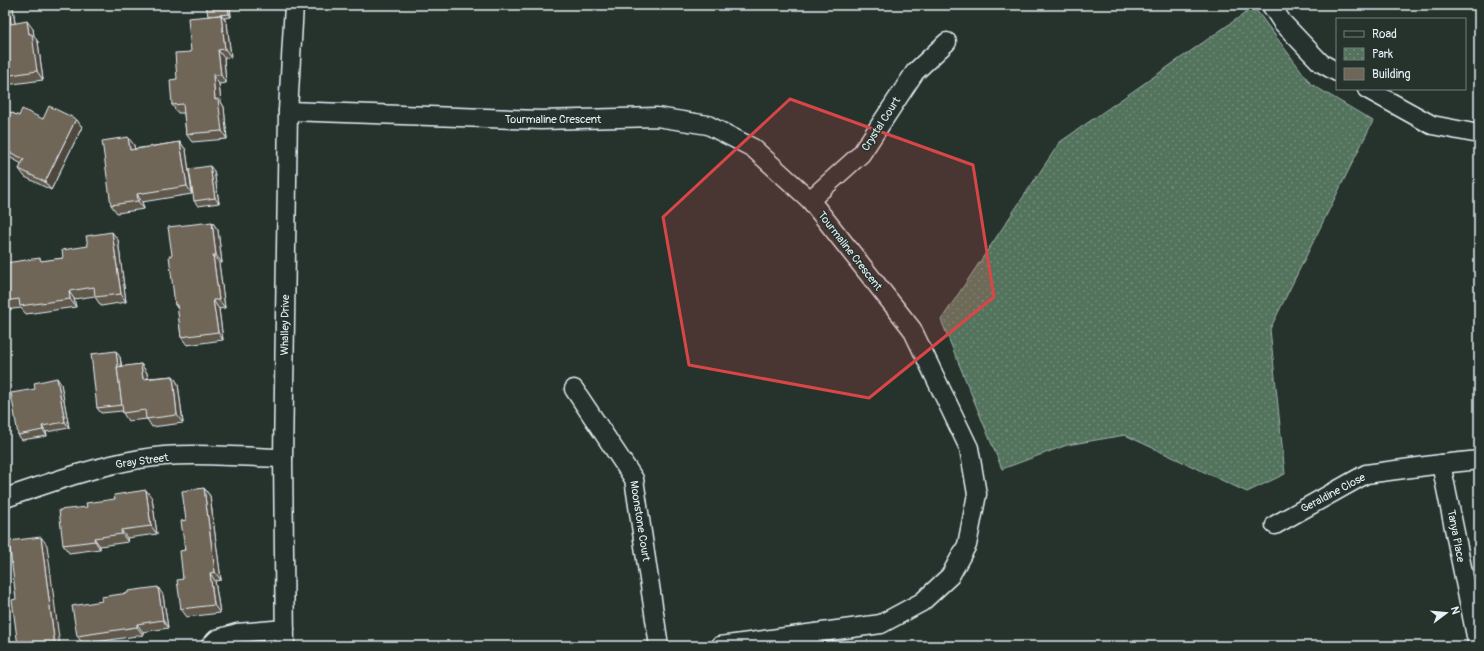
<svg xmlns="http://www.w3.org/2000/svg" width="1484" height="651" viewBox="0 0 1484 651" font-family="Pangolin,sans-serif">
<defs>
<pattern id="park-dots" width="8" height="8" patternUnits="userSpaceOnUse"><rect width="8" height="8" fill="#53735d"/><path d="M2 2h.1M6 6h.1" fill="none" stroke="#748e7d" stroke-width="1.8" stroke-linecap="round"/></pattern>
</defs>
<rect width="100%" height="100%" fill="#26332d"/>
<filter id="ink" filterUnits="userSpaceOnUse"><feTurbulence type="fractalNoise" baseFrequency=".025" numOctaves="2"/><feDisplacementMap in="SourceGraphic" scale="8" xChannelSelector="R" yChannelSelector="G"/><feConvolveMatrix kernelMatrix="1 2 1 2 8 2 1 2 1" color-interpolation-filters="sRGB"/></filter>
<g filter="url(#ink)">
<polygon fill="url(#park-dots)" stroke="#9eb2aa" points="1254,7 1311,84 1373,121 1270,329 1285,474 1247,492 1125,435 1067,445 1002,469 941,320 1060,142"/>
<g fill="none" stroke-linecap="round" stroke-linejoin="round">
<g stroke="#e8f1f8" stroke-width="21">
<g id="street">
<polyline points="1271,5 1282,22 1321,63 1337,72"/>
<polyline points="1367,89 1432,125 1479,134"/>
<polyline points="288,111 541,120 657,117 708,125 753,148 810,200 912,329 969,448 977,494 967,545 950,576 922,602 881,624 720,646"/>
<polyline points="810,200 861,154 915,72 947,42"/>
<polyline points="574,389 634,479 659,646"/>
<path d="M5,498C49,483 93,467 140,459C184,451 238,457 283,458"/>
<polyline points="1275,525 1366,474 1441,464"/>
<polyline points="210,646 217,639 237,633 285,629"/>
<polyline points="285,646 283,458 288,111 294,5"/>
<polyline points="1478,646 1441,464 1479,460"/>
</g>
</g>
<use href="#street" stroke="#26332d" stroke-width="18"/>
</g>
<g fill="#5f584c" stroke="#e8f1f8">
<polygon points="5,5 13,7 15,23 33,29 34,36 38,42 43,80 5,85"/>
<polygon points="230,5 231,17 224,18 227,23 231,57 224,58 226,83 219,84 221,102 224,107 227,139 192,142 186,134 184,113 178,113 172,105 177,79 208,16"/>
<polygon points="5,110 19,116 43,119 76,119 82,127 51,190 25,177 19,169 22,164 9,157 7,161 5,160"/>
<polygon points="180,142 186,150 192,194 142,202 144,209 117,213 111,205 134,145 134,149"/>
<polygon points="214,171 219,203 198,206 194,201"/>
<polygon points="212,222 218,230 222,263 219,263 225,308 219,309 223,340 187,345 181,337 178,309 175,305 172,255"/>
<polygon points="118,240 126,302 101,306 95,297 95,296 74,299 76,307 26,314 21,308 5,310 5,263 43,261 63,258 88,246"/>
<polygon points="120,357 122,367 141,364 147,373 148,378 173,376 178,384 183,423 152,427 147,419 128,421 123,413 122,411 101,413 97,408"/>
<polygon points="61,384 69,428 46,432 47,436 22,440 18,435"/>
<polygon points="204,488 210,496 221,580 215,581 220,613 187,617 181,609 183,579 186,520"/>
<polygon points="152,498 157,534 127,538 128,542 100,546 100,549 69,553 63,545"/>
<polygon points="163,595 168,628 143,632 143,635 83,644 77,636"/>
</g>
<g fill="#4e473e" stroke="#e8f1f8">
<polygon points="8,5 11,5 13,7 16,32 11,24"/>
<polygon points="228,5 230,5 231,17 229,14"/>
<polygon points="221,15 227,23 231,57 225,49"/>
<polygon points="27,21 33,29 34,36 38,42 43,80 37,71 29,34"/>
<polygon points="218,50 224,58 226,83 221,75"/>
<polygon points="213,75 219,84 221,102 224,107 227,139 222,131 215,100"/>
<polygon points="76,119 82,127 51,190 45,182"/>
<polygon points="128,137 134,145 136,158 130,150"/>
<polygon points="180,142 186,150 192,194 187,186"/>
<polygon points="5,152 9,157 7,161 5,158"/>
<polygon points="210,166 214,171 219,203 215,198"/>
<polygon points="137,194 142,202 144,209 138,201"/>
<polygon points="212,222 218,230 222,263 216,255"/>
<polygon points="112,232 118,240 126,302 121,294"/>
<polygon points="213,255 219,263 225,308 219,300"/>
<polygon points="69,291 74,299 76,307 70,299"/>
<polygon points="213,300 219,309 223,340 218,332"/>
<polygon points="116,351 120,357 127,410 123,405"/>
<polygon points="141,364 147,373 149,387 143,379"/>
<polygon points="173,376 178,384 183,423 177,415"/>
<polygon points="57,378 61,384 69,428 65,422"/>
<polygon points="42,426 46,432 47,436 43,430"/>
<polygon points="204,488 210,496 221,580 215,572"/>
<polygon points="146,490 152,498 157,534 151,526"/>
<polygon points="121,530 127,538 128,542 122,534"/>
<polygon points="41,537 47,545 60,646 55,646"/>
<polygon points="94,538 100,546 100,549 95,541"/>
<polygon points="210,573 215,581 220,613 214,605"/>
<polygon points="158,587 163,595 168,628 163,620"/>
<polygon points="137,624 143,632 143,635 137,627"/>
</g>
<g fill="#6f6658" stroke="#e8f1f8">
<polygon points="5,5 8,5 11,24 27,21 29,34 32,34 37,71 5,76"/>
<polygon points="206,5 228,5 229,14 208,16"/>
<polygon points="221,15 225,49 218,50 221,75 213,75 215,100 218,99 222,131 186,134 183,104 172,105 170,80 177,79 175,53 191,52 188,18"/>
<polygon points="49,106 76,119 45,182 19,169 24,159 5,150 5,110 19,116 22,109 43,119"/>
<polygon points="128,137 130,150 180,142 187,186 137,194 138,201 111,205 102,141"/>
<polygon points="210,166 215,198 194,201 189,169"/>
<polygon points="212,222 216,255 213,255 219,300 213,300 218,332 181,337 177,305 175,305 169,256 172,255 168,227"/>
<polygon points="112,232 121,294 95,297 94,287 69,291 70,299 20,306 19,299 5,301 5,263 40,258 41,261 63,258 62,250 88,246 86,236"/>
<polygon points="116,351 118,367 117,367 122,405 97,408 91,354"/>
<polygon points="141,364 143,379 173,376 177,415 146,419 145,410 123,413 117,367"/>
<polygon points="57,378 65,422 42,426 43,430 18,435 11,393 35,389 34,383"/>
<polygon points="204,488 215,572 210,573 214,605 181,609 177,580 183,579 180,551 185,550 181,521 186,520 182,491"/>
<polygon points="146,490 151,526 121,530 122,534 94,538 95,541 63,545 59,510 87,507 86,503 115,499 114,495"/>
<polygon points="41,537 55,646 18,646 12,600 16,599 9,541"/>
<polygon points="158,587 163,620 137,624 137,627 77,636 72,606 102,601 101,597 128,593 128,591"/>
</g>
</g>
<path fill="#d94647" fill-opacity="0.2" stroke="#d94647" stroke-width="3" stroke-linejoin="round" d="M790,99L973,165L994,297L869,398L689,365L663,217Z"/>
<g text-anchor="middle" dominant-baseline="central" stroke-width="3" stroke-linejoin="round" paint-order="stroke">
<g font-size="11" fill="#e8f1f8" stroke="#26332d">
<text x="553" y="119">Tourmaline Crescent</text>
<text transform="translate(881 124) rotate(-57)">Crystal Court</text>
<text transform="translate(850 251) rotate(52)">Tourmaline Crescent</text>
<text transform="translate(285 325) rotate(-89)">Whalley Drive</text>
<text transform="translate(142 461) rotate(-8)">Gray Street</text>
<text transform="translate(1333 493) rotate(-28)">Geraldine Close</text>
<text transform="translate(640 521) rotate(81)">Moonstone Court</text>
<text transform="translate(1456 536) rotate(79)">Tanya Place</text>
</g>
</g>
<rect width="1484" height="651" fill="none" stroke="#26332d" stroke-width="20"/>
<rect x="10" y="10" width="1464" height="631" fill="none" stroke="#e8f1f8" stroke-width="1.5" filter="url(#ink)"/>
<rect x="1336" y="18" width="130" height="72" fill="#26332d" stroke="#747f7e"/>
<rect x="1344" y="31" width="20" height="6" fill="#26332d" stroke="#747f7e"/>
<text x="1372" y="38" font-size="12" fill="#e8f1f8">Road</text>
<rect x="1344" y="48" width="20" height="12" fill="url(#park-dots)" stroke="#747f7e"/>
<text x="1372" y="58" font-size="12" fill="#e8f1f8">Park</text>
<rect x="1344" y="68" width="20" height="12" fill="#6f6658" stroke="#747f7e"/>
<text x="1372" y="78" font-size="12" fill="#e8f1f8">Building</text>
<g transform="translate(1446 613) rotate(74)" stroke="#26332d" stroke-width="3" paint-order="stroke">
<path d="M0-3L7 15L0 10L-7 15Z" fill="#e8f1f8"/>
<text y="-6" font-size="11" font-weight="bold" text-anchor="middle" fill="#e8f1f8">N</text>
</g>
</svg>
